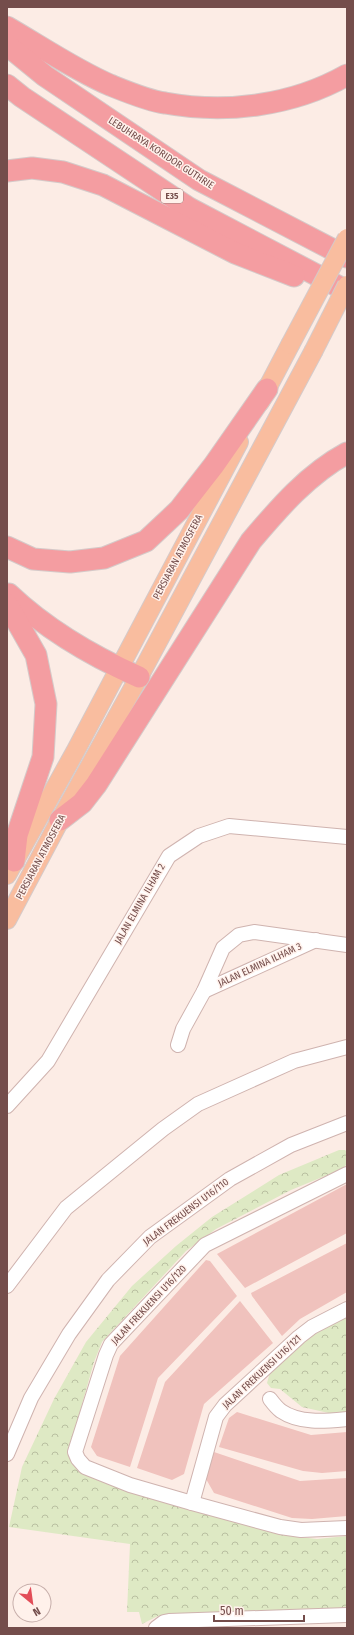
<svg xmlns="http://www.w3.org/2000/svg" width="354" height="1635" viewBox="0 0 354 1635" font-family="'Fira Sans Condensed',sans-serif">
<defs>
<pattern id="park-crowns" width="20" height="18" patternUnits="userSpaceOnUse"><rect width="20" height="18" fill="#dee9c4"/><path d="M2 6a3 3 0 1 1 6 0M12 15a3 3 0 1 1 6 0" fill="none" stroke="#b9bfa1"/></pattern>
</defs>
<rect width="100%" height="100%" fill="#fcece5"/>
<g fill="url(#park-crowns)">
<polygon points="339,1150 345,1150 347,1152 347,1164 342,1169 291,1190 216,1229 186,1251 102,1342 94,1362 69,1450 71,1459 201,1509 291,1536 317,1539 347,1536 347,1610 158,1616 142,1624 139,1612 127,1612 130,1544 9,1527 22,1467 54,1399 86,1342 132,1286 176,1246 212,1217 279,1175"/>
<polygon points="347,1315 347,1413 333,1414 302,1407 280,1389 271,1388 267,1383 270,1372 310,1335"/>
</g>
<g fill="#f0c2bd">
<polygon points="347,1184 347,1233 245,1288 217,1254"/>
<polygon points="347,1243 347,1292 300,1319 282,1336 252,1296 251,1293"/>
<polygon points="206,1260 210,1261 237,1296 158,1378 130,1467 97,1456 91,1447 120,1356"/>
<polygon points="240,1301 273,1343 204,1404 184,1474 172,1480 137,1468 165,1382"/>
<polygon points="237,1412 311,1435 347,1432 347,1471 322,1473 303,1471 219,1447 229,1418"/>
<polygon points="214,1452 300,1481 347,1478 347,1516 312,1519 292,1518 214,1493 206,1479"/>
</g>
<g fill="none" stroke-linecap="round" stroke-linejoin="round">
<g stroke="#cfb3af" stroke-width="16">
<g id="minor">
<polyline points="204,991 316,940"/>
<polyline points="178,1045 183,1029 204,991 223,948 239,935 254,932 347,945"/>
<polyline points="7,1106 48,1061 169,856 199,836 229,826 347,837"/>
<polyline points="347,1174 205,1245 111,1344 106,1355 75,1452 78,1459 85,1467 130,1485 192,1503 280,1527 301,1530 347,1528"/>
<polyline points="7,1286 66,1208 163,1129 198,1104 294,1061 347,1047"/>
<path d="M270,1399C273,1403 277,1408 281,1411C300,1424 326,1421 347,1419"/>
<polyline points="7,1454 31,1398 69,1334 108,1280 150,1237 230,1179 291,1145 347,1123"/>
<polyline points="192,1503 216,1417 225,1405 299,1337 312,1327 347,1309"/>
<polyline points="156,1628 164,1622 169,1621 347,1615"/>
</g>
</g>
<g stroke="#d5cac9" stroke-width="20">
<g id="major">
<polyline points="260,402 290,345"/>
<polyline points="7,875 76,750 239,442"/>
<polyline points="7,920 60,820 139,677 313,352"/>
</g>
</g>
<g stroke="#d5cac9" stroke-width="23">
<g id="highway">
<path d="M7,27C40,46 75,70 110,85C125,91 149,101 165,103C226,114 292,106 347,75"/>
<polyline points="7,45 45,76 199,180 347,257"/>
<polyline points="7,85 22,97 189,208 347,291"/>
<polyline points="7,171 32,168 63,172 103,185 235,253 294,276"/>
<polyline points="7,547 33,559 70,562 104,558 146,541 179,510 214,465 267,389"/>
<path d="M9,594C47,630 92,656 139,677"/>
<polyline points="7,604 36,655 46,704 43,757 17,835 14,861"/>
<path d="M60,820L82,803L96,785L251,541C279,508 308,474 347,453"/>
</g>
</g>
<use href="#minor" stroke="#fff" stroke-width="14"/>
<use href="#major" stroke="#f9bd9f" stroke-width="18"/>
<use href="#highway" stroke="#f49da1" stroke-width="21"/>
<g stroke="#d5cac9" stroke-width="20" stroke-linecap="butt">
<g id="major-bridge">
<polyline points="290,345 347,238"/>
<polyline points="313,352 347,285"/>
</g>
</g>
<use href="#major-bridge" stroke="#f9bd9f" stroke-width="18"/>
</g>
<g text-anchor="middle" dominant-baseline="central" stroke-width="3" stroke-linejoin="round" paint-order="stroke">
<rect fill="#fff1eb" stroke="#9e7e7b" stroke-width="1" x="161" y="189" width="22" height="14" rx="3"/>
<g font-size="9" font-weight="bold" fill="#744d4b">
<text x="172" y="196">E35</text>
</g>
<g font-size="10" fill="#744d4b" stroke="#fff1eb">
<text transform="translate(161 153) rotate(33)">LEBUHRAYA KORIDOR GUTHRIE</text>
<text transform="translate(178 557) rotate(-62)">PERSIARAN ATMOSFERA</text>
<text transform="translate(41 857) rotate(-62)">PERSIARAN ATMOSFERA</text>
<text transform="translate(140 904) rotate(-60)">JALAN ELMINA ILHAM 2</text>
<text transform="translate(260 965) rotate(-25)">JALAN ELMINA ILHAM 3</text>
<text transform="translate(186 1212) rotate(-37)">JALAN FREKUENSI U16/110</text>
<text transform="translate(149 1305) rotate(-47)">JALAN FREKUENSI U16/120</text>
<text transform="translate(262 1372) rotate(-43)">JALAN FREKUENSI U16/121</text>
</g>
</g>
<rect width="354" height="1635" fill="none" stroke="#744d4b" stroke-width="16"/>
<g transform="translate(32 1603) rotate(151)"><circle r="19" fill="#fff1eb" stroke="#c7afab"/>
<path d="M0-3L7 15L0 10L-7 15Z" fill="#e24d58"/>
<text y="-6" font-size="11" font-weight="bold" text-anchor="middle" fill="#744d4b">N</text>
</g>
<path d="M214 1615v6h90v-6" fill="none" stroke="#744d4b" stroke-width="2"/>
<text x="220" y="1615" font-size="12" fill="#744d4b" stroke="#fff1eb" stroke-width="3" paint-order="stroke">50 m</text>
</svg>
